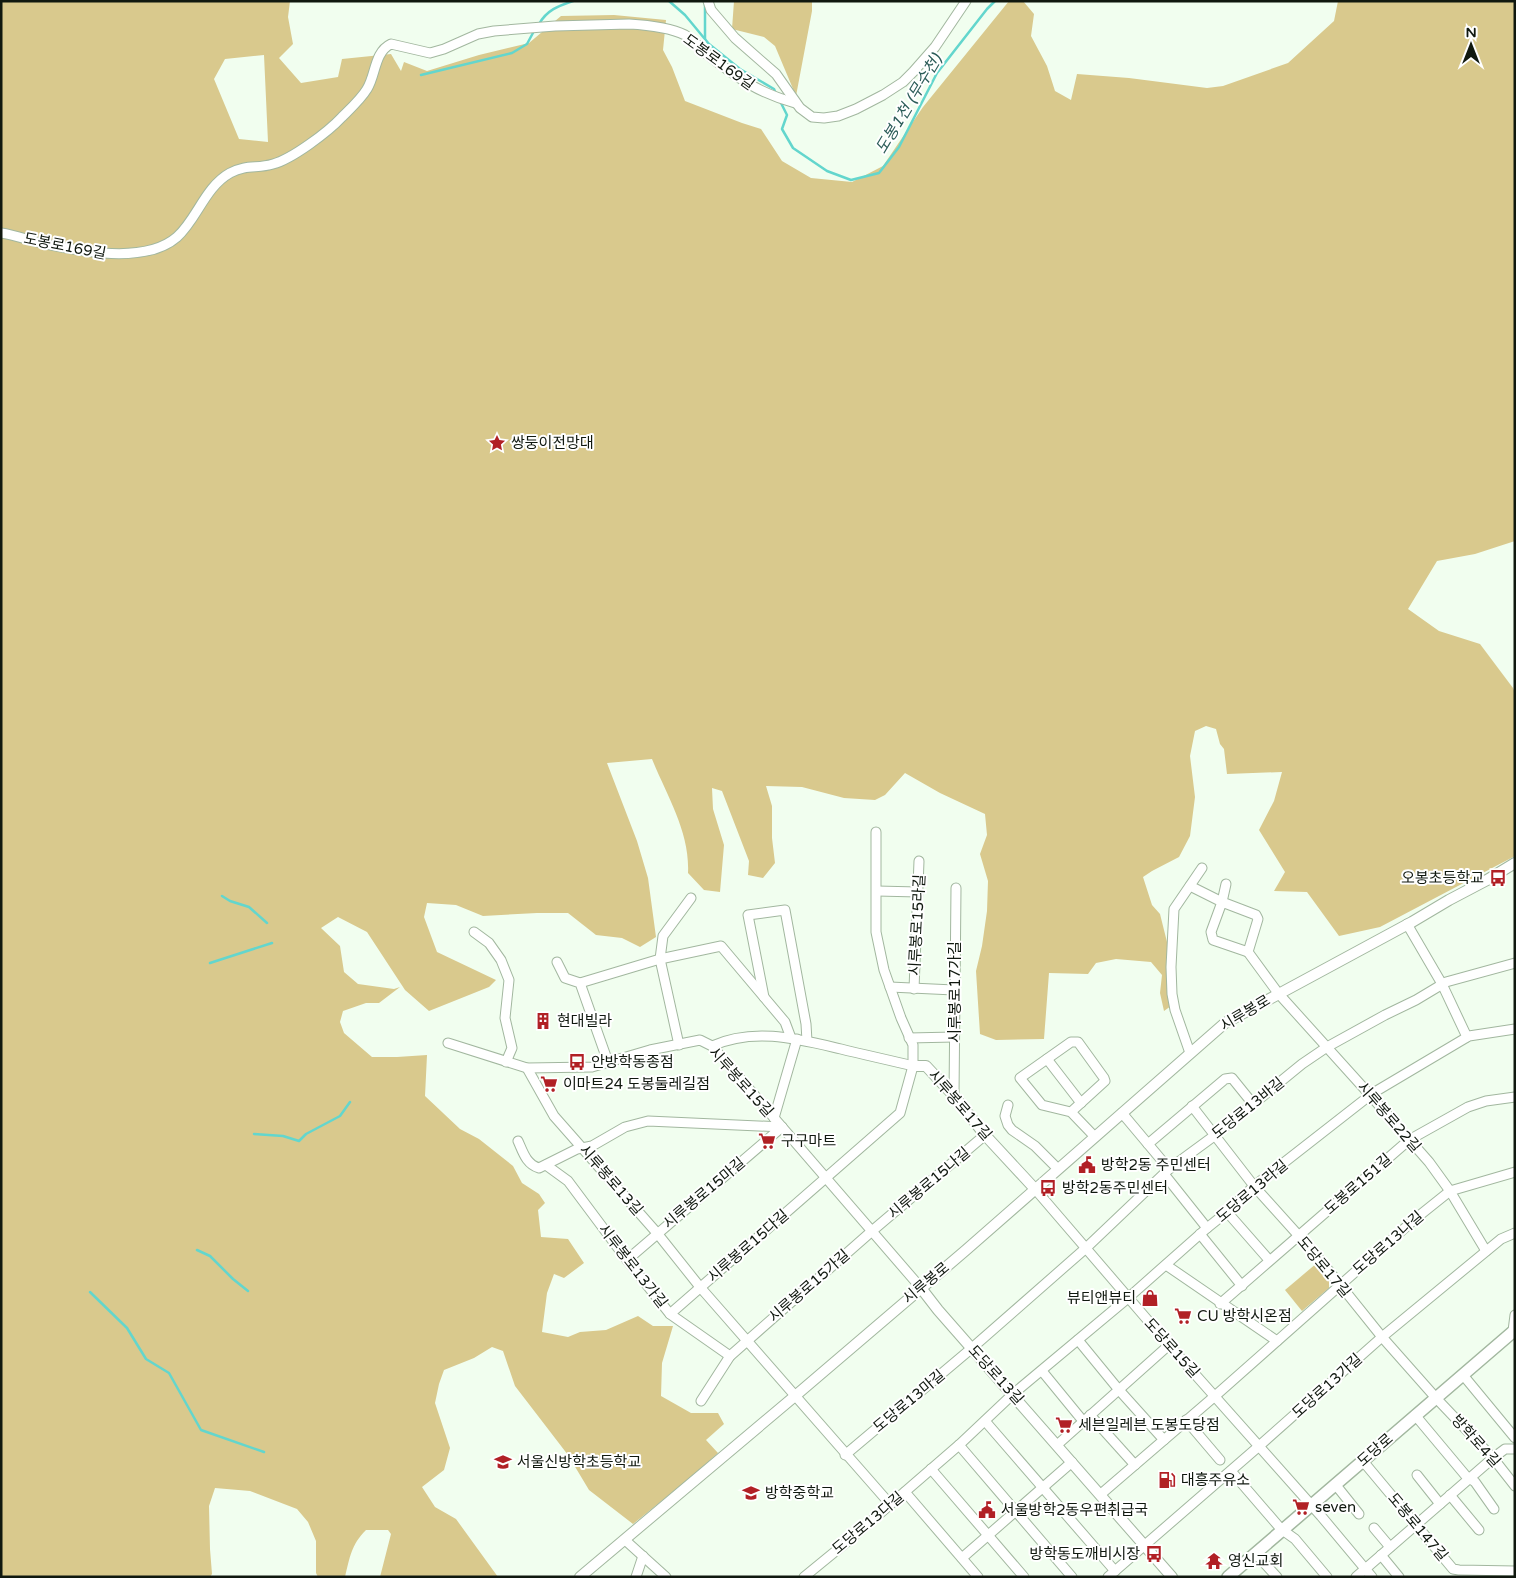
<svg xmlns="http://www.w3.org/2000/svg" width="1516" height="1578" viewBox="0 0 1516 1578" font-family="'Varela Round','Noto Sans KR',sans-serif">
<rect width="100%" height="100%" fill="#f1feef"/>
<g fill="#d9c98d" fill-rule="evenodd">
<path d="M1,1H290L288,17L293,44L279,58L301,83L338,77L342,59L391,54L401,71L404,62L427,71L479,55L529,43L561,16L614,15L666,20L663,50L672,67L685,101L742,123L761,129L782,161L811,178L852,182L883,166L923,107L1009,1H1023L1034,14L1031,36L1047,66L1055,91L1071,100L1077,74L1129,78L1207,88L1223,86L1288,63L1334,21L1338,1H1515V541L1475,554L1437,561L1408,609L1439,631L1480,644L1513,688L1515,693V856L1380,927L1339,936L1307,892L1274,891L1285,872L1259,830L1274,801L1282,772L1227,774L1224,749L1220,744L1216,729L1206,726L1195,731L1190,756L1195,797L1190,836L1179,857L1152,871L1143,877L1152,905L1160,914L1167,942L1171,1006L1164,1011L1160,993L1162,975L1151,962L1116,959L1096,963L1088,974L1049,973L1044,1039L996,1040L980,1034L976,971L982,946L987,911L988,881L980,854L987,835L985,814L940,793L905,773L885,795L875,800L844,798L802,787L766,786L772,806V838L775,863L763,878L748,875L749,861L722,791L712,788L713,809L724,845L720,892L704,890L688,873C690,832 667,796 652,759L607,763L637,841L648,878L656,937L640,947L622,938L596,935L568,913H537L483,916L456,905L427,903L424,917L437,952L496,980L489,987L429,1011L405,990L367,932L338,917L321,928L340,946L344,972L358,984L394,989L400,987L379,1003H366L343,1011L340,1022L344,1033L372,1057H397L427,1055L425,1096L460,1129L479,1139L513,1166L522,1183L539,1194L545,1203L538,1210L541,1237L568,1239L584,1263L564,1278L554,1274L547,1293L542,1332L568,1337L580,1332L606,1330L638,1316L653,1326H673L662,1363L661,1396L691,1413H718L724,1424L706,1440L718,1453L690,1478L633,1524L589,1490L568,1455L515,1386L503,1351L492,1347L474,1358L444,1370L439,1384L435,1403L450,1448L444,1470L422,1487L435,1507L456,1519L498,1577H380L391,1534L388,1530H366C351,1545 350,1557 345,1577H318L316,1573V1541L308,1522L297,1509L250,1491L215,1488L209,1506L210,1549L212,1574L210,1577H1ZM264,55L268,142L239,139L214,79L225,59Z"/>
<polygon points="734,1 812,1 812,11 796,96 775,46 764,37 732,29"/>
<polygon points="1317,1263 1329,1278 1329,1288 1302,1311 1285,1290"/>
</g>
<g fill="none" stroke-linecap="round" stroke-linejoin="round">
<g stroke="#63d6cd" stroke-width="2.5">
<polyline points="669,1 685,15 709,44 740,69 774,89 776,94"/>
<polyline points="705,3 705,39"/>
<path d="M539,24C547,10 558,6 573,1"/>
<polyline points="421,75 512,53 527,44 534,31"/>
<polyline points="780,101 787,115 782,129 793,148 827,171 851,180 879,173 899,147 937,73 987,9 995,1"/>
<polyline points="222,896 230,901 249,907 267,923"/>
<polyline points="210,963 272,943"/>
<polyline points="254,1134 283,1136 299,1141 306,1134 340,1116 350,1102"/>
<polyline points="197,1250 210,1256 233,1279 248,1291"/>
<polyline points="90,1292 127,1328 146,1359 169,1373 201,1430 264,1452"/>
</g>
<g stroke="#a2b79f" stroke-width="11">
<g id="minor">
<polyline points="708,1 711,10 735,38 776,74 800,108 812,117 824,118 838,116 856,109 883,95 903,82 913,72 935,47 966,1"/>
<path d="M1,233C15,235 28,240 41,243C79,251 145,265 177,237C197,219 205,187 230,173C247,164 257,169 273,164C292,159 328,132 342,117C350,109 361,99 367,89C376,75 374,52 391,44L430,53L444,49L478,34L494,31L555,26L629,24C647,25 669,27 685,35C694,40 701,49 708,55C737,78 759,93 795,103"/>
<polyline points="1190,886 1222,902 1211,932 1213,940 1248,952 1258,919 1256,915 1222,902 1226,884"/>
<polyline points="877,891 918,892"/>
<polyline points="1407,924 1442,984 1467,1037"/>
<polyline points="474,932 489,943 501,960 509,980 505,1018 512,1048 506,1062"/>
<polyline points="1248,952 1278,993 1370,1095 1429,1162 1450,1191 1486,1251"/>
<polyline points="557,962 565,978 580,983 608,1062"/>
<polyline points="580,983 660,959 721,946 785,1022 791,1038"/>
<polyline points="890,987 954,990"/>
<polyline points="914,989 919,861"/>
<polyline points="764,997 748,915 785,910 806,1024 807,1041"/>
<polyline points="909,1038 954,1037"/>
<polyline points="448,1043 527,1068 592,1067 650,1050 700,1040 712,1046 921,1288"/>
<polyline points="679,1045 660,959 663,936 691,898"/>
<path d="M712,1046C754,1027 798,1039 841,1049C865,1055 889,1060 913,1066"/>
<polyline points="1190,1053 1175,1010 1172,994 1171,967 1174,909 1202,868"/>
<polyline points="1047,1059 1081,1103"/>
<polyline points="527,1068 554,1116 657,1233 700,1287 890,1504"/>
<polyline points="954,1096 956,888"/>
<polyline points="1008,1105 1005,1116 1008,1125 1012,1130 1035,1146 1058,1169"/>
<polyline points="1192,1106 1254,1186 1317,1256 1382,1337 1436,1398 1493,1458 1515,1486"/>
<polyline points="1071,1112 1105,1081 1104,1078 1078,1042 1071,1042 1020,1078 1042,1105 1071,1112 1095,1137"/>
<polyline points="1122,1113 1169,1169"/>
<polyline points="774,1118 797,1039"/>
<path d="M518,1141C523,1152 526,1164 539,1168L577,1149L592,1146L625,1127L648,1121L782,1127"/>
<polyline points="1148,1144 1225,1079 1232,1078 1253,1104"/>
<polyline points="546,1165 568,1181 627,1260 670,1314 730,1356"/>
<polyline points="1164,1174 1207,1228"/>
<polyline points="1035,1189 1169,1345 1321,1516 1372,1577"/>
<polyline points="1227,1212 1269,1260"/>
<polyline points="1200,1234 1242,1286"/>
<polyline points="627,1260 782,1127"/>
<polyline points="1166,1265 1277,1341"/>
<polyline points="1220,1304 1409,1140 1468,1107 1486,1101 1515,1097"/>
<polyline points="670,1314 900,1113 913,1066 913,1045 901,1018 884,970 876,932 876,832"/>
<polyline points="1513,1331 1515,1315"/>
<polyline points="1078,1340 1119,1390 1164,1440"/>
<polyline points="1042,1371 1083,1421"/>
<polyline points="1463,1375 1515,1438"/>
<polyline points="701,1401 730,1356 872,1231 985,1135"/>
<polyline points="1090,1415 1135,1465"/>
<polyline points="1415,1415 1466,1476 1475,1482 1494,1509"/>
<polyline points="1186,1420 1220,1460"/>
<polyline points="985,1421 1115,1571"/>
<polyline points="959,1445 1072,1577"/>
<polyline points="1057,1445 1169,1345"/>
<polyline points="845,1455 972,1348 1086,1248 1169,1169 1214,1136 1302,1064 1327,1047 1385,1015 1416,1000 1446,982 1515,963"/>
<polyline points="1362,1460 1453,1569 1459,1570 1515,1571"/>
<polyline points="931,1469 1024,1577"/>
<polyline points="1231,1471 1281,1529 1295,1539 1327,1577"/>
<polyline points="1417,1475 1440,1504"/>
<polyline points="1335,1484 1359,1514"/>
<polyline points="905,1492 978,1577"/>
<polyline points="1101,1494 1215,1396 1415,1219 1450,1191 1515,1172"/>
<polyline points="1450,1495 1479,1530"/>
<polyline points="1374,1528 1390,1547"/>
<polyline points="625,1540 666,1577"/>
<polyline points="1255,1553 1277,1577"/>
<polyline points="1381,1555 1399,1577"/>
<polyline points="962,1558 1072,1462"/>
<polyline points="636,1577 643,1556"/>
<polyline points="804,1577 848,1541 959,1445 1013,1394 1128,1298 1207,1228 1227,1212 1254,1186 1373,1093 1469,1036 1515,1029"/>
<polyline points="1108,1577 1258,1447 1382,1337 1501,1239 1515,1233"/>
<polyline points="1356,1577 1493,1458 1505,1449 1515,1449"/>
</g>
</g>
<g stroke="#a2b79f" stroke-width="12">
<g id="tertiary">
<polyline points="913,1066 926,1066 954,1096 985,1135 1035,1189"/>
<polyline points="921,1288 938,1310 1172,1577"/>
<polyline points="580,1577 795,1396 966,1250 1225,1023 1412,922 1449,900 1487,880 1515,863"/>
</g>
</g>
<g stroke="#a2b79f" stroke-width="14">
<polyline id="secondary" points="1228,1577 1515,1330"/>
</g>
<use href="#minor" stroke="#fff" stroke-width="9"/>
<use href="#tertiary" stroke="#fff" stroke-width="10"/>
<use href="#secondary" stroke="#fff" stroke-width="11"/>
</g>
<defs>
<g id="sight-bare" transform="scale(1.35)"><path d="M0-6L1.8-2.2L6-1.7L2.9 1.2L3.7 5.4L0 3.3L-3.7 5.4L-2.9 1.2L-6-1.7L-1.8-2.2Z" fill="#b12025" stroke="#fff" stroke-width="2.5" paint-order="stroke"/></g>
<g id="bus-bare" transform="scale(1.35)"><path d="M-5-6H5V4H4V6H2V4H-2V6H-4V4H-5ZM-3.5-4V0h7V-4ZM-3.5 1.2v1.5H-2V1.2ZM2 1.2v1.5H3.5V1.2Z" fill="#b12025" stroke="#fff" stroke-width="2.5" paint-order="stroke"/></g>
<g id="building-bare" transform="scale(1.35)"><path d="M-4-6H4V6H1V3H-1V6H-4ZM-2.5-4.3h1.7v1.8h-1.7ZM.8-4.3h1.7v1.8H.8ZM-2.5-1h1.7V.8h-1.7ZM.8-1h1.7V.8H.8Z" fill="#b12025" stroke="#fff" stroke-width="2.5" paint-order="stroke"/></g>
<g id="supermarket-bare" transform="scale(1.35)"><path d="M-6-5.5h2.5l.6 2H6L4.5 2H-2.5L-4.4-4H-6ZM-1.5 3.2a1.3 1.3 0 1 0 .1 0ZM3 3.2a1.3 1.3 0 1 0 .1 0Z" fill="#b12025" stroke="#fff" stroke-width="2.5" paint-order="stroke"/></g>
<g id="civic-bare" transform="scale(1.35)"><path d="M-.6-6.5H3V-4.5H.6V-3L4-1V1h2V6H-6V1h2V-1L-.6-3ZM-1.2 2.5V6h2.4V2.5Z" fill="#b12025" stroke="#fff" stroke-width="2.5" paint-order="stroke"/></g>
<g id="shop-bare" transform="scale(1.35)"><path d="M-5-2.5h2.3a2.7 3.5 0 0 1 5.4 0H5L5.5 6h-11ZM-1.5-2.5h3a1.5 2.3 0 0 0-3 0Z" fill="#b12025" stroke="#fff" stroke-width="2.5" paint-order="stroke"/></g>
<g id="school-bare" transform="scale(1.35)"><path d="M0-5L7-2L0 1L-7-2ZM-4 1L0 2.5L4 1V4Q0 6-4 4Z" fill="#b12025" stroke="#fff" stroke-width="2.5" paint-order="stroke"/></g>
<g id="fuel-bare" transform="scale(1.35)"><path d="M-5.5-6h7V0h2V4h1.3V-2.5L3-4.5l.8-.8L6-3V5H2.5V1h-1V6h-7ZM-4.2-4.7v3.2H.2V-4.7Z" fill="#b12025" stroke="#fff" stroke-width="2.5" paint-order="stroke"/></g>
<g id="temple-bare" transform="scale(1.35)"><path d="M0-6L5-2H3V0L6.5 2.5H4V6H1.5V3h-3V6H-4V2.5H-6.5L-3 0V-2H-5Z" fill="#b12025" stroke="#fff" stroke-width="2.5" paint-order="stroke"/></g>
</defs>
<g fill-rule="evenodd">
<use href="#sight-bare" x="497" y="443"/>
<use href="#bus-bare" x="1498" y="878"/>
<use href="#building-bare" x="543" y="1021"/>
<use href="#bus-bare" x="577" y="1062"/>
<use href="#supermarket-bare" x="549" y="1084"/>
<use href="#supermarket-bare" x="767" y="1141"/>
<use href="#civic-bare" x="1087" y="1165"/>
<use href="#bus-bare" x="1048" y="1188"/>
<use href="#shop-bare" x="1150" y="1298"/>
<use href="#supermarket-bare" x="1183" y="1316"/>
<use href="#supermarket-bare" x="1064" y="1425"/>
<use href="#school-bare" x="503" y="1462"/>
<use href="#fuel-bare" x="1167" y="1480"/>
<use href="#school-bare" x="751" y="1493"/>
<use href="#supermarket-bare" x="1301" y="1507"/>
<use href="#civic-bare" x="987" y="1510"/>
<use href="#bus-bare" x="1154" y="1554"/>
<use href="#temple-bare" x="1214" y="1561"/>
</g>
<g text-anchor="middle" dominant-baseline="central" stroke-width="4" stroke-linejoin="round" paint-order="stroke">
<g font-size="15" fill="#10180f" stroke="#fff">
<text transform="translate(719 62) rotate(36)">도봉로169길</text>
<text transform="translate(65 246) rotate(11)">도봉로169길</text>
<text transform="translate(917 925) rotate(-87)">시루봉로15라길</text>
<text transform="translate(955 992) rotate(-90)">시루봉로17가길</text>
<text transform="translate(1245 1013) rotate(-31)">시루봉로</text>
<text transform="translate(741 1082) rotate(48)">시루봉로15길</text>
<text transform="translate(960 1105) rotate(49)">시루봉로17길</text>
<text transform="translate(1248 1108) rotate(-39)">도당로13바길</text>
<text transform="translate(1389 1117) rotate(49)">시루봉로22길</text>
<text transform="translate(611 1180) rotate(49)">시루봉로13길</text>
<text transform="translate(929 1183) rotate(-40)">시루봉로15나길</text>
<text transform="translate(1358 1184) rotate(-41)">도봉로151길</text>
<text transform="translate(1252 1191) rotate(-40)">도당로13라길</text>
<text transform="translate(704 1193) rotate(-40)">시루봉로15마길</text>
<text transform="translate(1388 1243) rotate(-41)">도당로13나길</text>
<text transform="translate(748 1246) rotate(-41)">시루봉로15다길</text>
<text transform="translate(633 1266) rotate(52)">시루봉로13가길</text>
<text transform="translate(1324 1267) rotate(50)">도당로17길</text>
<text transform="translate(926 1283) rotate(-40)">시루봉로</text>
<text transform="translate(809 1286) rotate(-41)">시루봉로15가길</text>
<text transform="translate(1172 1348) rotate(48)">도당로15길</text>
<text transform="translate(996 1375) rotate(48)">도당로13길</text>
<text transform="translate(1327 1386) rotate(-42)">도당로13가길</text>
<text transform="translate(909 1401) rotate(-40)">도당로13마길</text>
<text transform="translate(1476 1441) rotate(48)">방학로4길</text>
<text transform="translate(1375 1450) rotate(-41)">도당로</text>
<text transform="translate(868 1523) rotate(-40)">도당로13다길</text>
<text transform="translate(1418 1527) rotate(50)">도봉로147길</text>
</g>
<g font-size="15" fill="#10180f" stroke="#fff" text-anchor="start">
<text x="511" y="443">쌍둥이전망대</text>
<text x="1484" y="878" text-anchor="end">오봉초등학교</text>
<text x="557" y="1021">현대빌라</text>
<text x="591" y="1062">안방학동종점</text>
<text x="563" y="1084">이마트24 도봉둘레길점</text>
<text x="781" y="1141">구구마트</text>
<text x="1101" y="1165">방학2동 주민센터</text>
<text x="1062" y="1188">방학2동주민센터</text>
<text x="1136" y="1298" text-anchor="end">뷰티앤뷰티</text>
<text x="1197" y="1316">CU 방학시온점</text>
<text x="1078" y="1425">세븐일레븐 도봉도당점</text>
<text x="517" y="1462">서울신방학초등학교</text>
<text x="1181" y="1480">대흥주유소</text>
<text x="765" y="1493">방학중학교</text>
<text x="1315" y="1507">seven</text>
<text x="1001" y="1510">서울방학2동우편취급국</text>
<text x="1140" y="1554" text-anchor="end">방학동도깨비시장</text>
<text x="1228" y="1561">영신교회</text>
</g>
<g font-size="16" font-style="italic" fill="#2b5c58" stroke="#fff">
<text transform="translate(909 104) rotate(-59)">도봉1천 (무수천)</text>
</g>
</g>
<rect width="1516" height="1578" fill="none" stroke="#10180f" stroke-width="5"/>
<g transform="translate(1471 45)" stroke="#ffffff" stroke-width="4" paint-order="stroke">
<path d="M0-4L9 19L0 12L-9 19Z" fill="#10180f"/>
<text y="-8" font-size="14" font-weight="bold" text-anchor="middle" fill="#10180f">N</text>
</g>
</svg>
